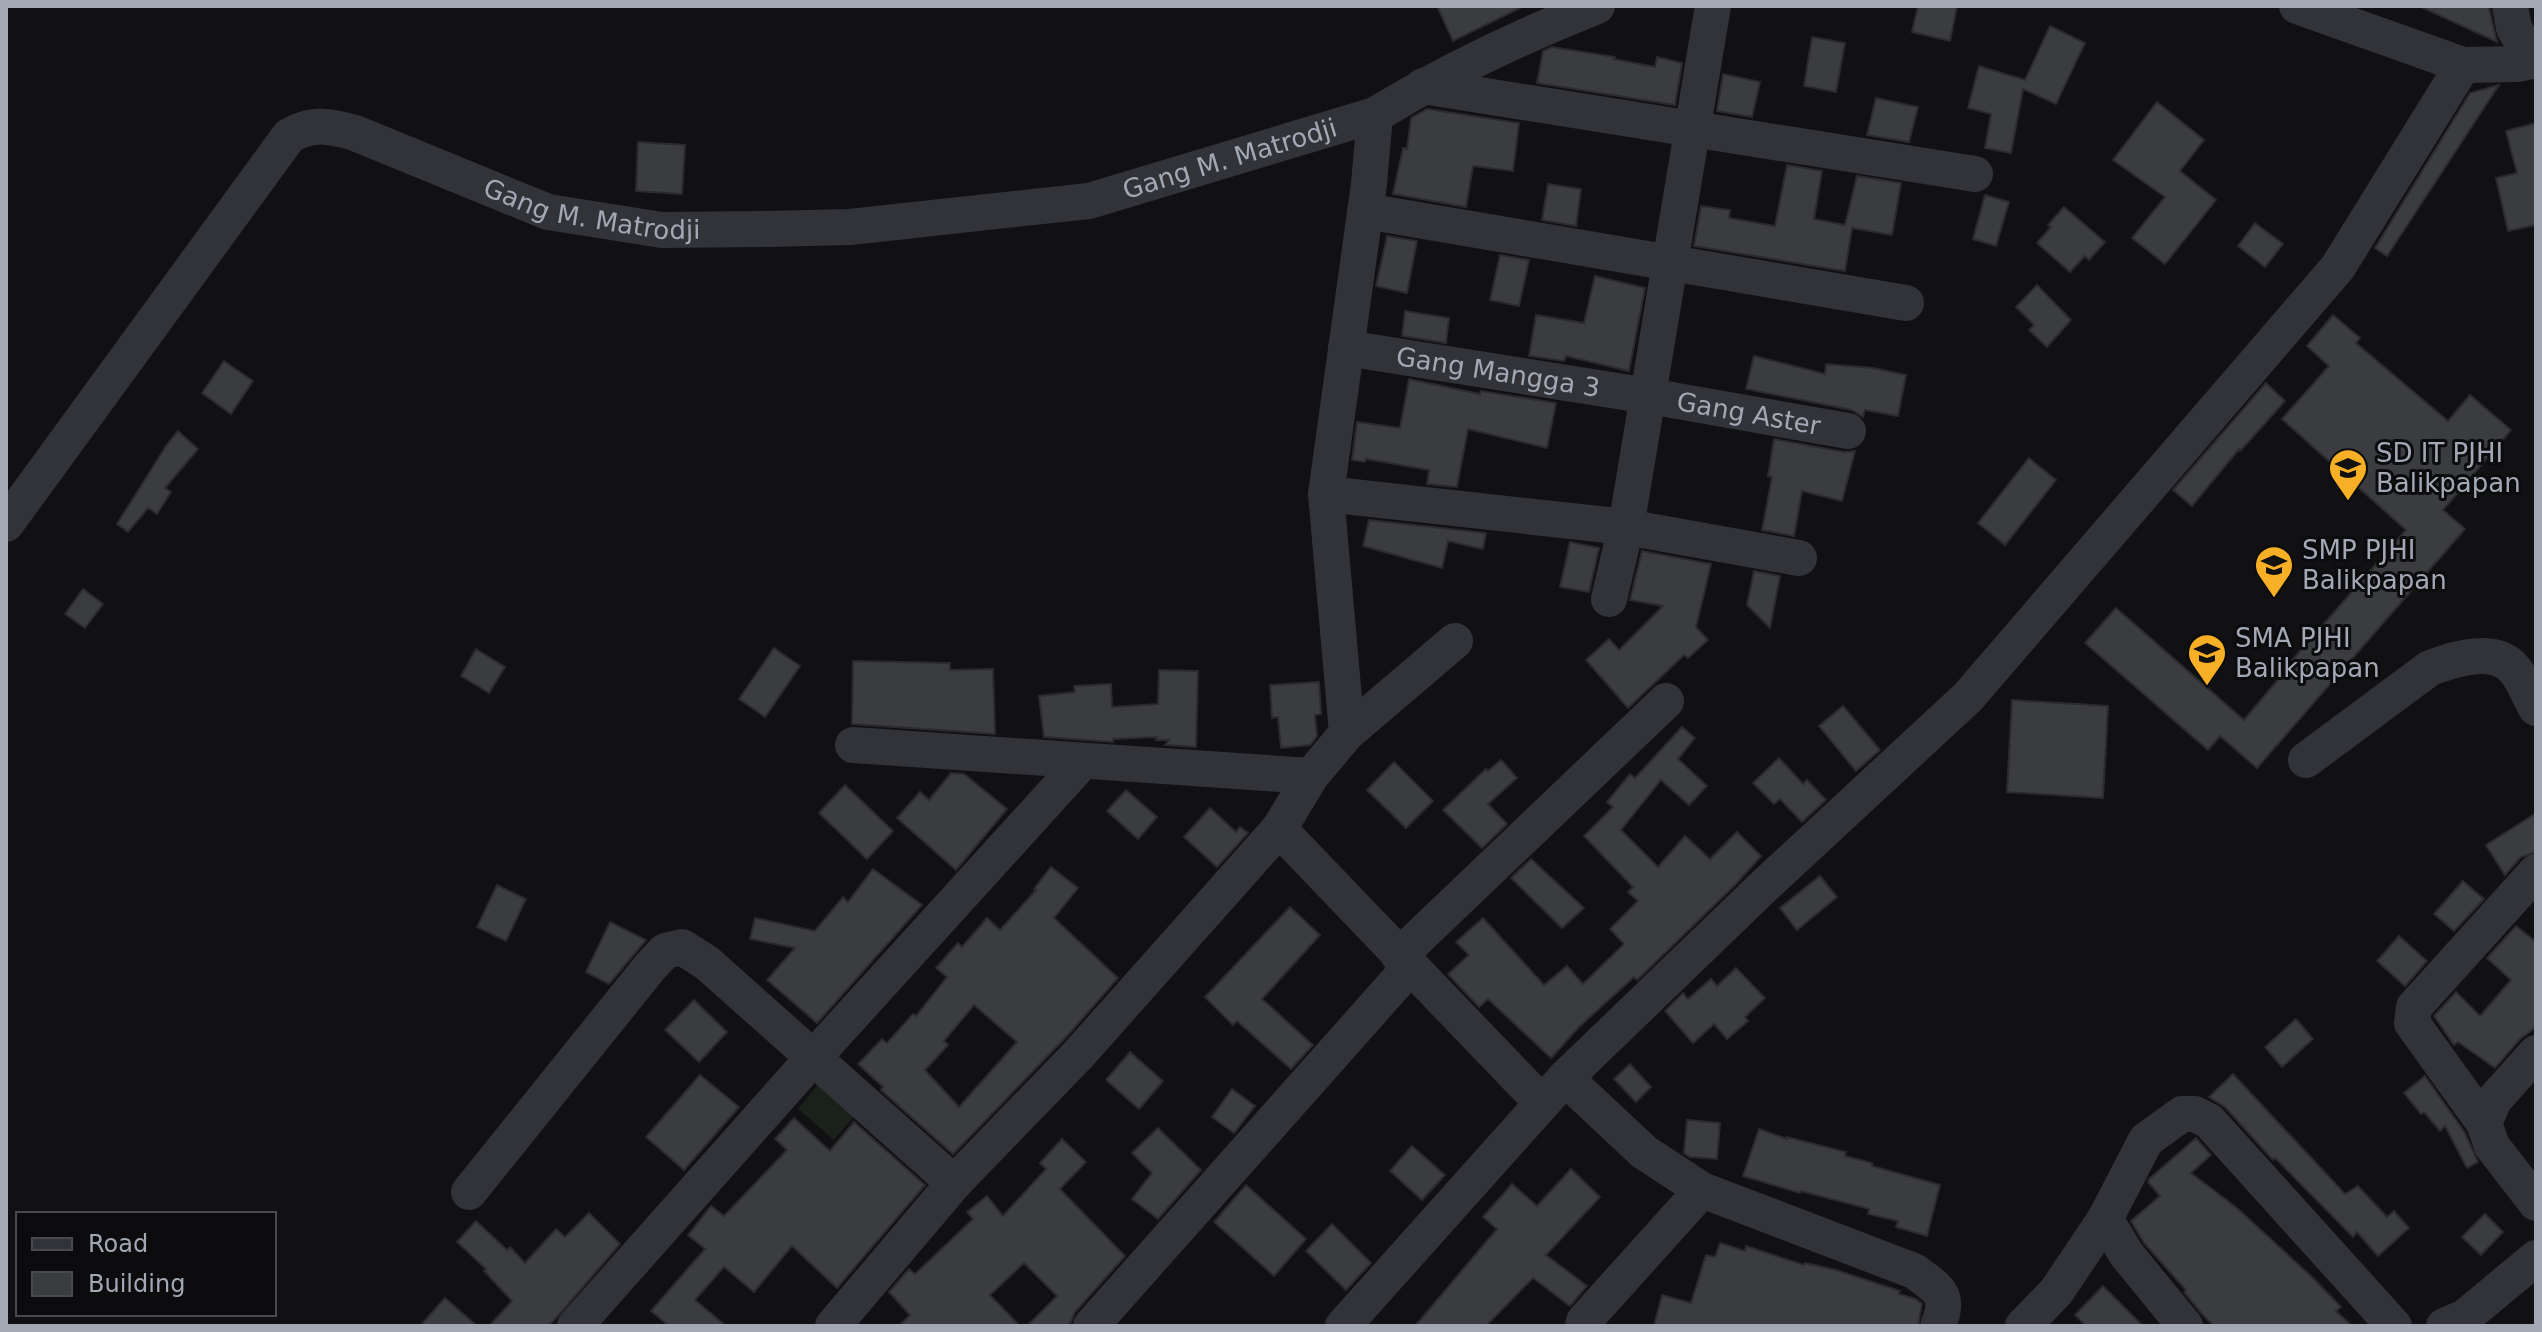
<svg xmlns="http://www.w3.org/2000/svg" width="2542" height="1332" viewBox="0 0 2542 1332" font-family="'DejaVu Sans',sans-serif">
<rect width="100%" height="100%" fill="#111113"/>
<polygon fill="#19211a" points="825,1076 862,1107 834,1140 798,1109"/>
<g fill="#3b3c40" stroke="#2b2b2f" stroke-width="2" fill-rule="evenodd">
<polygon points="1437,6 1524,6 1453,41"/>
<polygon points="1918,6 1957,6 1950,41 1912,32"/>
<polygon points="2419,6 2485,6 2489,8 2497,42"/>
<polygon points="2050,26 2085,43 2056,104 2023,89 2011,153 1985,148 1991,114 1968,108 1979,66 2025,80"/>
<polygon points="1812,37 1845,43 1836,92 1804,86"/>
<polygon points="1552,47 1615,57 1614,59 1655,67 1657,57 1682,63 1675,105 1537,83 1543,51"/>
<polygon points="1723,74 1760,82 1752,117 1717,111"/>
<polygon points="2499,85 2387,256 2375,248 2470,93"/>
<polygon points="1876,98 1918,107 1909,142 1867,135"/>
<polygon points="2157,102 2204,140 2180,171 2216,200 2165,264 2132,238 2165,197 2113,160"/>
<polygon points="1427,109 1519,123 1513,171 1473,166 1466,207 1393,194 1403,148 1407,149 1411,118"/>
<polygon points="2536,123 2536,225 2508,231 2496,178 2517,173 2506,131"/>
<polygon points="638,142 685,145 682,194 636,191"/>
<polygon points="1787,165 1822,171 1814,219 1845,225 1857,176 1901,183 1892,235 1852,228 1845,271 1694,246 1701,206 1730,210 1729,218 1775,226"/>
<polygon points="1548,184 1581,189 1576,226 1542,220"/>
<polygon points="1985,195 2009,202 1996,246 1973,239"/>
<polygon points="2064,207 2105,242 2089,260 2085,256 2070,272 2037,243 2051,227 2048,225"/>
<polygon points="2255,223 2283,244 2265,267 2238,246"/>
<polygon points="1387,236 1417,241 1407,293 1376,286"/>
<polygon points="1500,255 1529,260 1519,306 1490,300"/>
<polygon points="1595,276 1645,288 1629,371 1566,356 1564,361 1529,356 1536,315 1584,323"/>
<polygon points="2037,285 2071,320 2047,347 2029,330 2034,325 2016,307"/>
<polygon points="1405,311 1449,318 1446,343 1402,336"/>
<polygon points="2333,315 2360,338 2356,343 2448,421 2470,395 2511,430 2443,510 2465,529 2257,768 2220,736 2208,750 2085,643 2116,608 2244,720 2282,675 2280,674 2406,530 2282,419 2329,366 2307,346"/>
<polygon points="1754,356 1825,374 1826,364 1873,368 1906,375 1898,416 1865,410 1863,417 1852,410 1746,389"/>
<polygon points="224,361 253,381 231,414 202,393"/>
<polygon points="1409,379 1480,394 1481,391 1556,403 1547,448 1468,429 1457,487 1427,484 1429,470 1366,459 1365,462 1352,460 1357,422 1400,428"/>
<polygon points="2266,383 2285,401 2240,451 2239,449 2192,506 2173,490"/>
<polygon points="178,431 198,449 165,488 171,492 157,514 148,508 128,532 117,524 166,446"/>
<polygon points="1774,439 1844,452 1855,451 1842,501 1802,491 1794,536 1762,530 1772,477 1768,476"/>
<polygon points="2029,458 2056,480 2005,545 1978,523"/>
<polygon points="1369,520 1486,533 1483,549 1448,541 1442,568 1363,546"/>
<polygon points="1570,542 1599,548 1589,592 1560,587"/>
<polygon points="1642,551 1711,564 1696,627 1708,640 1688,658 1684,655 1628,708 1586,660 1609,639 1619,650 1663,606 1630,600"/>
<polygon points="1754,571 1780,576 1770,628 1747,605"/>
<polygon points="83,589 103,604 85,628 65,614"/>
<polygon points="774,648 800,666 765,717 739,699"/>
<polygon points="476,649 505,667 489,693 461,676"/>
<polygon points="853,661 950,663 950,670 993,669 995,734 852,724"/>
<polygon points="1159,670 1198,671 1196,747 1165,745 1169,740 1156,740 1157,737 1113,739 1113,742 1044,737 1039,696 1075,692 1074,686 1111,684 1112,707 1158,704"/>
<polygon points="1319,682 1321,714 1315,715 1317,736 1310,745 1281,748 1278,717 1272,718 1270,685"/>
<polygon points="2012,700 2108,706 2103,798 2007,792"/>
<polygon points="1843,706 1880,750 1856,771 1819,726"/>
<polygon points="1682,727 1695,738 1678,759 1707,786 1689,805 1661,780 1621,830 1658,867 1685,836 1710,859 1737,832 1761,856 1735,885 1637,980 1634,977 1579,1027 1551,1058 1488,999 1479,1007 1448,974 1469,955 1456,942 1483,918 1544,985 1567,966 1583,984 1624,944 1610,929 1638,901 1628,892 1633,887 1584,836 1613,807 1607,802 1630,774 1635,778"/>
<polygon points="1779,758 1803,784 1807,780 1826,800 1802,822 1780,799 1774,804 1753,783"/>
<polygon points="1501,760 1517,778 1488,804 1507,824 1482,848 1443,810 1486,769 1488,771"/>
<polygon points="1394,762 1433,801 1406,828 1367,790"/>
<polygon points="951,773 964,774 1007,809 956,870 897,818 920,792 929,800"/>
<polygon points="845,785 893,831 867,859 819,813"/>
<polygon points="1126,790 1157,817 1138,839 1107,811"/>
<polygon points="1210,808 1236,832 1240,827 1248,833 1217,867 1184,837"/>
<polygon points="2536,813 2536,852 2521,857 2505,875 2486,845"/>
<polygon points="1531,859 1584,908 1562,928 1511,878"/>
<path d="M1051,867L1078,888L1054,918L1118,978L1067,1036L953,1154L881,1090L883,1087L858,1064L882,1039L887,1043L913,1014L916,1016L947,977L936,968L958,943L962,947L987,918L1000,930L1036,890L1034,889ZM974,1005L1017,1042L959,1107L925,1070L948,1045L944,1041Z"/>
<polygon points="873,869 922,905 817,1023 767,980 795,948 750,939 755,918 815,931 843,897 848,902"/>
<polygon points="1820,876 1837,897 1797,930 1780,908"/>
<polygon points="2463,881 2484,899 2454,931 2434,914"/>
<polygon points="497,885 526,899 506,941 477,927"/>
<polygon points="1290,907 1320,935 1262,999 1313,1045 1291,1069 1237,1021 1233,1025 1205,997"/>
<polygon points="610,922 646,940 609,984 586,972"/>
<polygon points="2516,926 2536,942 2536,1027 2520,1039 2495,1068 2458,1042 2454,1045 2434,1016 2456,992 2480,1016 2511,980 2487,958"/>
<polygon points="2399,936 2427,961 2405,986 2377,961"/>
<polygon points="1736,968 1765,998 1745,1017 1748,1021 1727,1039 1714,1024 1693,1043 1665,1011 1683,993 1688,999 1711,979 1717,986"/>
<polygon points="694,1000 727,1032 699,1062 665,1030"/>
<polygon points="2296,1019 2313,1039 2282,1067 2265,1047"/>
<polygon points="1130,1052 1163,1081 1139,1109 1106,1080"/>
<polygon points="1630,1064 1651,1087 1636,1102 1614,1079"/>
<polygon points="2233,1074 2345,1194 2358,1186 2387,1217 2394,1211 2409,1228 2378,1256 2357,1232 2353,1237 2275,1158 2273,1160 2225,1107 2209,1097"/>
<polygon points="700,1075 739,1107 684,1170 646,1137"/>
<polygon points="2425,1076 2465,1133 2478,1162 2467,1168 2445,1126 2440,1131 2424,1112 2421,1114 2404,1093"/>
<polygon points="1232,1089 1255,1106 1234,1133 1212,1117"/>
<polygon points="794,1118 830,1151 854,1122 925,1185 837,1288 792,1246 754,1292 724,1267 695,1300 726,1326 669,1326 651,1311 705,1249 688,1235 711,1206 724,1216 787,1150 775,1139"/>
<polygon points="1687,1120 1720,1123 1717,1159 1690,1157 1684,1153"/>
<polygon points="1158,1128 1201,1170 1158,1219 1132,1199 1152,1173 1132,1153"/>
<polygon points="1759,1129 1787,1139 1787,1137 1846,1152 1845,1156 1872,1163 1872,1166 1940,1185 1927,1236 1896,1227 1898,1221 1868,1214 1869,1209 1801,1191 1800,1193 1743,1176"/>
<polygon points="2196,1138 2211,1155 2191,1173 2237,1208 2312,1277 2341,1307 2336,1311 2352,1326 2214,1326 2202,1314 2184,1292 2186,1290 2144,1243 2131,1221 2160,1196 2148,1182 2149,1179"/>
<polygon points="1062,1139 1086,1162 1060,1189 1125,1256 1075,1312 1071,1322 1066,1326 1027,1326 1057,1296 1024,1263 990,1295 1020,1326 899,1326 910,1315 889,1292 909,1269 915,1274 973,1219 967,1212 987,1196 1003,1216 1046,1169 1040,1163"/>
<polygon points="1412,1146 1445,1175 1422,1200 1390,1171"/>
<polygon points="1571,1169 1600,1197 1546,1255 1587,1286 1570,1306 1533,1278 1486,1326 1415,1326 1497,1229 1483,1217 1512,1184 1537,1206"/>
<polygon points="1246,1185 1306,1239 1274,1276 1214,1222"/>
<polygon points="589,1213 620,1244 557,1317 548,1326 489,1326 512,1301 484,1271 486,1269 457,1242 476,1221 507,1250 510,1247 525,1263 556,1229 565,1237"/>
<polygon points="2485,1214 2503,1232 2481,1255 2462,1237"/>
<polygon points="1332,1224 1371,1263 1346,1290 1306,1251"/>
<polygon points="1720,1243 1745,1251 1746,1246 1804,1265 1805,1263 1836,1270 1900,1291 1899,1294 1916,1299 1922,1304 1918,1326 1654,1326 1662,1295 1691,1303 1706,1255 1715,1257"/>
<polygon points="2103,1286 2143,1326 2086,1326 2075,1315"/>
<polygon points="445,1298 477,1326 420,1326"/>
</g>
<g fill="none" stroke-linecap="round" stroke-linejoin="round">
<g stroke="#323338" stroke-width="36">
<polyline points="2297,6 2463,65 2518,64 2536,60"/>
<polyline points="2510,6 2514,28 2533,61"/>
<polyline points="1423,86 1975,174"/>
<polyline points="1365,211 1906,303"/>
<path id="s1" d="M1346,348L1649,396L1848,431"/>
<polyline points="1326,494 1626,527 1799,558"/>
<path id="s2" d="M6,524L289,136C313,122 330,126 355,133L548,212L662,230L767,229L850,227L1089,201L1375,115"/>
<polyline points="1609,599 1626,527 1713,6"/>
<polyline points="1347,733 1455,641"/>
<path d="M853,745L1311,776L1347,733L1326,494L1369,184L1375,115C1446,72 1519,37 1597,6"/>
<path d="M2306,760L2430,668C2454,659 2495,646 2514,669C2523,679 2529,696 2536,708"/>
<polyline points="1279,829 1542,1103"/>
<polyline points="2536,872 2414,1007 2412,1023 2484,1123 2492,1146 2536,1203"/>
<polyline points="1399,956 1666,701"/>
<path d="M1565,1078L1644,1152L1702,1190L1914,1271C1939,1289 1951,1295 1938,1326"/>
<polyline points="2484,1123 2494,1100 2536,1053"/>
<polyline points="469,1192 650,967 665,951 682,947 707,963 954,1183"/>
<polyline points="575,1326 813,1058 1083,761"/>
<polyline points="833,1326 954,1183 1078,1055 1279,829 1311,776"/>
<polyline points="1091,1326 1410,967"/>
<polyline points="1343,1326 1565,1078 1761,889 1968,697 2338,267 2463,65"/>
<polyline points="1583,1326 1584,1321 1702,1190"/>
<polyline points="2023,1326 2056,1292 2105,1219"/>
<polyline points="2185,1326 2127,1255 2105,1219 2146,1140 2182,1114 2195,1114 2209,1121 2394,1326"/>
<polyline points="2444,1326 2465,1317 2536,1258"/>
</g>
</g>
<defs>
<g id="school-pin" transform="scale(2)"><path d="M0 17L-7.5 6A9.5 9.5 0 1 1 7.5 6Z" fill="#f7b025" stroke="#0c0c0e"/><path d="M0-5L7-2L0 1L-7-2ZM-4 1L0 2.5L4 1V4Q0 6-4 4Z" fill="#111"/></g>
</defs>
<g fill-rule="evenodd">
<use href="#school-pin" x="2348" y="468"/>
<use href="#school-pin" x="2274" y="565"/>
<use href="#school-pin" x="2207" y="653"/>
</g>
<g text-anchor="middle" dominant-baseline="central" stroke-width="6" stroke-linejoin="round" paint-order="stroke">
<g font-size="26" fill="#a2a8b4" stroke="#0c0c0e">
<text stroke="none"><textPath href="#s2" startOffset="1448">Gang M. Matrodji</textPath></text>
<text stroke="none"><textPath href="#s2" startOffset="800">Gang M. Matrodji</textPath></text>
<text stroke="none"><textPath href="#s1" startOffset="154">Gang Mangga 3</textPath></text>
<text stroke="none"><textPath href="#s1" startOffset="408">Gang Aster</textPath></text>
</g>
<g font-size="26" fill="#a2a8b4" stroke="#0c0c0e" text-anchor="start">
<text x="2376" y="453">SD IT PJHI<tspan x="2376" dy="30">Balikpapan</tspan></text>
<text x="2302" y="550">SMP PJHI<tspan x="2302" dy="30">Balikpapan</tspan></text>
<text x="2235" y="638">SMA PJHI<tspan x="2235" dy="30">Balikpapan</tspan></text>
</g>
</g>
<rect width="2542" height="1332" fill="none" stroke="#a2a8b4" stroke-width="16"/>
<rect x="16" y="1212" width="260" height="104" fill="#0c0c0e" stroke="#484a50" stroke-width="2"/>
<rect x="32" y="1238" width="40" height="12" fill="#323338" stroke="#484a50" stroke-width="2"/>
<text x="88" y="1252" font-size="24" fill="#a2a8b4">Road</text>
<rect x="32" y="1272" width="40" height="24" fill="#3b3c40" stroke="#484a50" stroke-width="2"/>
<text x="88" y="1292" font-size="24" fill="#a2a8b4">Building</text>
</svg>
